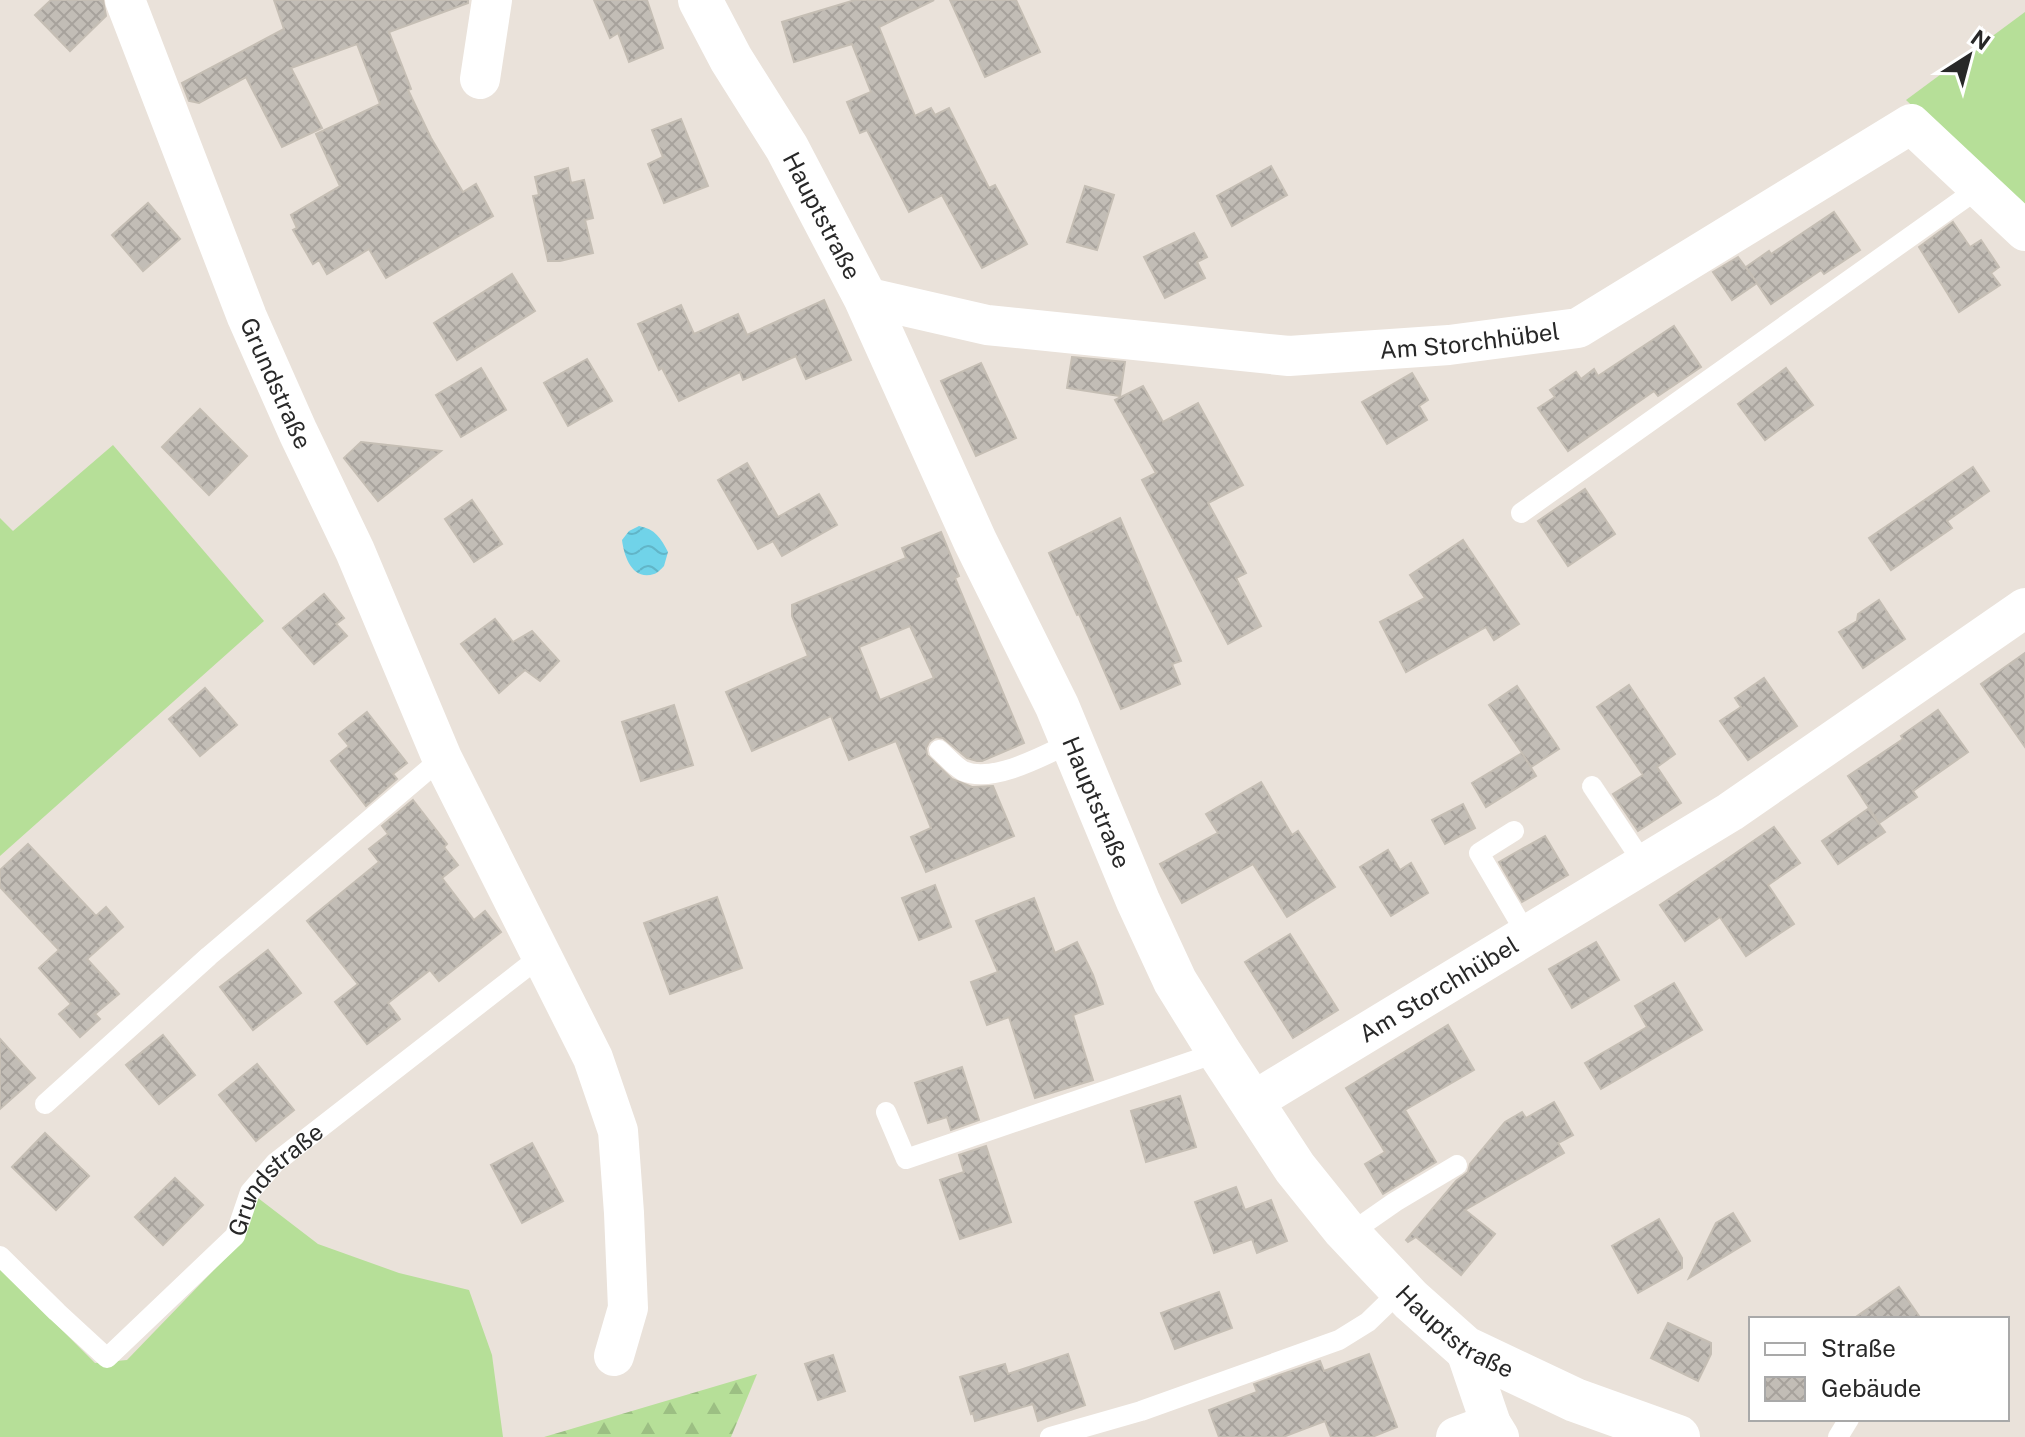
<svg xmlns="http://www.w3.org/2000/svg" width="2025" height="1437" viewBox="0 0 2025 1437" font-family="'Public Sans',sans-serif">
<defs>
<pattern id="forest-firs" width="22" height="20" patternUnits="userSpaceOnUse" patternTransform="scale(2)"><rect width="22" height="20" fill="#b6df98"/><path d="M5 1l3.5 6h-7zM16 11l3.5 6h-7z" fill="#9cbf83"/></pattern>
<pattern id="water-waves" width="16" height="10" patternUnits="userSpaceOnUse" patternTransform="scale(2)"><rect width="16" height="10" fill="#70d3e9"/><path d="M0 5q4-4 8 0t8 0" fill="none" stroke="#61b5c8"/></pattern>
<pattern id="building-cross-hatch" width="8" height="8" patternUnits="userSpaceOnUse" patternTransform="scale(2)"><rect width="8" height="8" fill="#c2bdb6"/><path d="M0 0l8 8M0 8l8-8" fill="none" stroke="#a7a29c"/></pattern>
</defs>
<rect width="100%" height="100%" fill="#eae2da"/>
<g fill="#b6df98">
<polygon points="2025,12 2025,212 1906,100"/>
<polygon points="113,445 264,621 0,856 0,518 13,531"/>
<polygon points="258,1198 318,1244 399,1273 469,1290 492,1355 503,1437 0,1437 0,1268 95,1363 127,1360 238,1245"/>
</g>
<polygon fill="url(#forest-firs)" points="757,1374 731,1437 544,1437"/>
<path fill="url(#water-waves)" d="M639,526C655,529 661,538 668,552L664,566C661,569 658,573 654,574C632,581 624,556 622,540L629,531Z"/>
<g fill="url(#building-cross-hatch)" stroke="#c5beb4" stroke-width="2" fill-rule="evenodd">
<polygon points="51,0 103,0 106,16 70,51 35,15"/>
<polygon points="274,0 468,0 468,3 389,32 411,89 408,90 431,138 463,192 476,184 493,216 386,278 369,249 327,274 319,260 313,264 293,230 297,228 291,215 340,186 316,134 380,104 357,44 291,68 322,128 282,147 246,77 199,103 189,101 182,83 284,29"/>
<polygon points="594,0 647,0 663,48 629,62 618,33 610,38"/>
<polygon points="855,0 934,0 879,27 915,116 931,108 935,115 949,108 989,188 995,185 1027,244 982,268 942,195 909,212 867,130 860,133 847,102 871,92 852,44 794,62 782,22"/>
<polygon points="950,0 1016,0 1040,52 985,77"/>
<polygon points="681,119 708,186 664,203 648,164 663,157 652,130"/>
<polygon points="1271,166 1287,195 1232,226 1217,196"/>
<polygon points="568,168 571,183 584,180 593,218 585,220 593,253 560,261 548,261 533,196 539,195 535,177"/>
<polygon points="1085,186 1114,195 1097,250 1067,242"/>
<polygon points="148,203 180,239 143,271 112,235"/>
<polygon points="1834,212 1860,250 1824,274 1821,270 1771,304 1746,267 1769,251 1771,254"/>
<polygon points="1953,222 1970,247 1981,240 1999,267 1991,273 2000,285 1959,312 1919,247"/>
<polygon points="1194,233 1207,257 1197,262 1205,278 1165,298 1144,257"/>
<polygon points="1738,257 1757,283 1732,300 1713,272"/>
<polygon points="512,274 535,311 457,360 434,323"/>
<polygon points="824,300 851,360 806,379 796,356 743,380 740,372 679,401 662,368 659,370 638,324 681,305 694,334 738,314 747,335"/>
<polygon points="1674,326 1701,367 1658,396 1654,391 1568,451 1538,408 1555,397 1550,390 1576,372 1581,379 1594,369 1598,376"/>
<polygon points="1072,357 1125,362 1120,396 1067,388"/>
<polygon points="587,359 612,401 568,426 544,383"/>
<polygon points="981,363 1016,438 976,456 941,381"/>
<polygon points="481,368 506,410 461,437 436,395"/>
<polygon points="1786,368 1813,405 1765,440 1738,404"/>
<polygon points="1412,373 1428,400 1419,406 1427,420 1387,444 1362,402"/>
<polygon points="1143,386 1163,422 1198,403 1243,485 1208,503 1246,573 1236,578 1261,626 1228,644 1142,480 1156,473 1115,400"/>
<polygon points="200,409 247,456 209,495 162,447"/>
<polygon points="361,442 441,451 378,501 344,458"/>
<polygon points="747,463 778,517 819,494 837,525 782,556 773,541 758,549 718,480"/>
<polygon points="1973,467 1989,491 1947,521 1952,528 1891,570 1869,538"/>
<polygon points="1585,489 1615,534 1568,566 1538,521"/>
<polygon points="472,500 502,544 474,562 445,519"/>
<polygon points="1120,518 1181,661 1172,664 1180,684 1121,709 1079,614 1077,615 1049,553"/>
<path d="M941,532L959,576L955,578L1024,743L982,761H977L967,758L943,738L936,737L929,742L926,748L927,755L952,779L972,787L993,786L1014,836L926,872L911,837L931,828L896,741L849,760L831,716L752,751L726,692L808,656L792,616V605L906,558L902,548ZM910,626L934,678L880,700L859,647Z"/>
<polygon points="1463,540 1519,624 1494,640 1486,627 1406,672 1380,622 1425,598 1410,575"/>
<polygon points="324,594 344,618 336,624 347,636 314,664 283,628"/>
<polygon points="1879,600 1905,639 1863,668 1839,632 1857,621 1858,614"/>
<polygon points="495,619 513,642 532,631 559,661 540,681 525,670 499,693 461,644"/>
<polygon points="2025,653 2025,747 1981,684"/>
<polygon points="1764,678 1797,726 1748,760 1720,721 1741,707 1735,698"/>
<polygon points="1629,685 1675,754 1657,767 1681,803 1638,831 1613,794 1643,775 1597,707"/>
<polygon points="1517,686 1559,749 1531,767 1522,753 1536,776 1486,807 1472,783 1522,753 1489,705"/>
<polygon points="205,688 237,725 200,756 169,719"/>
<polygon points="674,705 693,765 641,781 622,722"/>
<polygon points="1938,710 1968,752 1913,791 1917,797 1879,823 1848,776 1903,739 1901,736"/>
<polygon points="367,712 407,763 393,774 397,779 366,806 331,761 349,746 339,734"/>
<polygon points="1261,782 1292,835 1298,831 1335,887 1287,917 1253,864 1182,903 1160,864 1218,833 1206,814"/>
<polygon points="413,800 447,844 444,847 458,865 442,878 474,920 485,911 501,932 439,981 430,970 388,1003 400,1019 367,1044 335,1002 358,984 307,921 379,862 369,849 388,834 382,826"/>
<polygon points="1463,804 1475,828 1445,844 1432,820"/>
<polygon points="1868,809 1885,832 1838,864 1822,841"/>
<polygon points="1774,827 1800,863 1768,885 1794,924 1746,956 1720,917 1685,941 1660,905"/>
<polygon points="1545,836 1568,875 1522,902 1499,862"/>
<polygon points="28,844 96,916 106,907 123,927 87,959 119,994 95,1014 100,1019 80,1037 59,1014 71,1004 39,968 59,950 0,887 0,870"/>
<polygon points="1388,850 1400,870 1411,863 1428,893 1391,916 1360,867"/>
<polygon points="935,885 951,927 919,940 902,898"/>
<polygon points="717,897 742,968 670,994 644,923"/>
<polygon points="1034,898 1055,953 1077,942 1093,975 1103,1004 1073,1015 1093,1080 1035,1098 1009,1017 987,1025 971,982 998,972 976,921"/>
<polygon points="1290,934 1338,1010 1293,1038 1245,962"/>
<polygon points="1596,942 1619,980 1572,1008 1549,969"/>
<polygon points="268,950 301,993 253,1030 220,987"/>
<polygon points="1674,983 1702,1030 1601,1089 1585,1063 1647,1027 1635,1006"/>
<polygon points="1448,1025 1474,1070 1405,1110 1436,1162 1383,1194 1365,1164 1385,1152 1346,1088"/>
<polygon points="163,1035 195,1075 159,1104 126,1065"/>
<polygon points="0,1039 35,1078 0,1109"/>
<polygon points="257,1064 294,1110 256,1141 219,1095"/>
<polygon points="962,1067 979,1120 951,1130 947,1117 928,1123 915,1083"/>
<polygon points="1180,1096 1196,1147 1146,1162 1131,1111"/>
<polygon points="1554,1102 1573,1135 1558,1143 1564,1153 1465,1210 1495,1234 1461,1275 1416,1237 1408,1242 1406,1240 1456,1181 1468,1172 1470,1164 1505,1122 1522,1112 1526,1118"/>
<polygon points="45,1133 89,1176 56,1210 12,1167"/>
<polygon points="532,1143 563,1201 522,1223 491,1165"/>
<polygon points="986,1146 1011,1222 960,1239 940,1180 964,1172 959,1155"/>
<polygon points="175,1178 203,1205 163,1245 135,1217"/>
<polygon points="1236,1187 1245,1210 1271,1200 1287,1241 1257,1253 1252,1239 1214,1253 1195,1202"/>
<polygon points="1733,1213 1750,1241 1689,1278 1716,1223"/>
<polygon points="1659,1219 1682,1258 1682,1268 1638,1293 1612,1246"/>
<polygon points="1899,1287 1921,1319 1853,1319"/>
<polygon points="1219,1292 1232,1328 1175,1349 1161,1313"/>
<polygon points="1668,1323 1711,1343 1711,1354 1698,1381 1651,1358"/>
<polygon points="1068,1354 1085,1405 1038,1421 1033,1404 975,1421 973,1413 971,1414 960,1377 1005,1364 1008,1374"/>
<polygon points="1369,1354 1397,1427 1372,1437 1331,1437 1325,1421 1283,1437 1219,1437 1209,1410 1257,1392 1254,1384 1320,1361 1324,1371"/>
<polygon points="833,1355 845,1391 818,1400 805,1364"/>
</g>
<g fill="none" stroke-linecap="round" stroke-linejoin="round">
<g stroke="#fff" stroke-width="20">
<polyline points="1521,513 1979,188"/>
<path d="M939,750C947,757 954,766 963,771C993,784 1045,755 1072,742"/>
<polyline points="1592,786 1644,864"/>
<polyline points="1514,831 1479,853 1527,935"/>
<polyline points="45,1104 209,956 442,758"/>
<polyline points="886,1112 906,1159 1219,1052"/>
<polyline points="1349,1234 1395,1202 1457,1165"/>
<path id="s1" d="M0,1256L57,1312L107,1358L235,1236L250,1192L275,1163L541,956"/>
<polyline points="1050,1437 1141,1411 1339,1340 1368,1322 1401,1290"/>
<polyline points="1838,1437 1849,1419"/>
</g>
<g stroke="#fff" stroke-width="40">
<path id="s2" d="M125,0L247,317L298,432L355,551L442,758L593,1058L618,1131L624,1213L628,1308L614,1356"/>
<polyline points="480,79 492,0"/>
<path id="s3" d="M865,297L987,325L1289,356L1449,345L1578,328L1911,124L2025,231"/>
<path id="s4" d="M1252,1102L1730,812L2025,608"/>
<polyline points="1465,1348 1491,1424 1499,1437"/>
<polyline points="1456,1437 1491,1424"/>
</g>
<path stroke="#fff" stroke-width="44" id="s5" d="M700,0L731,59L787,148L865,297L975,541L1057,706L1138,901L1175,981L1219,1052L1295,1168L1344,1229L1411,1300L1465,1348L1575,1400L1678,1437"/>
</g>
<g text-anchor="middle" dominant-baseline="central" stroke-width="8" stroke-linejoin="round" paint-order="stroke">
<g font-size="24" fill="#282828" stroke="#fff">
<text stroke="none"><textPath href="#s5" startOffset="248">Hauptstraße</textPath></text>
<text stroke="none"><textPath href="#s3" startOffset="610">Am Storchhübel</textPath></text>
<text stroke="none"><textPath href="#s2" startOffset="412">Grundstraße</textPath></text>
<text stroke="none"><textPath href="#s5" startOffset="896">Hauptstraße</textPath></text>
<text stroke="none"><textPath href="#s4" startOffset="218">Am Storchhübel</textPath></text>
<text stroke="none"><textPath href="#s1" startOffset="396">Grundstraße</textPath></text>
<text stroke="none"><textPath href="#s5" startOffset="1544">Hauptstraße</textPath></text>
</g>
</g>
<rect x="1749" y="1317" width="260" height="104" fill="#ffffff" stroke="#a9a9a9" stroke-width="2"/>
<rect x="1765" y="1343" width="40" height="12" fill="#ffffff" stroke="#a9a9a9" stroke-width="2"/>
<text x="1821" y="1357" font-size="24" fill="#282828">Straße</text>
<rect x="1765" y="1377" width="40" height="24" fill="url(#building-cross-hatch)" stroke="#a9a9a9" stroke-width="2"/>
<text x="1821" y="1397" font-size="24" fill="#282828">Gebäude</text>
<g transform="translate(1969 56) rotate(36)" stroke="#ffffff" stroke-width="6" paint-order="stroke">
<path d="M0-6L14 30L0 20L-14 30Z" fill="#282828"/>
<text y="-12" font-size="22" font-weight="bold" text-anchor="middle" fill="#282828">N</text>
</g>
</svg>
